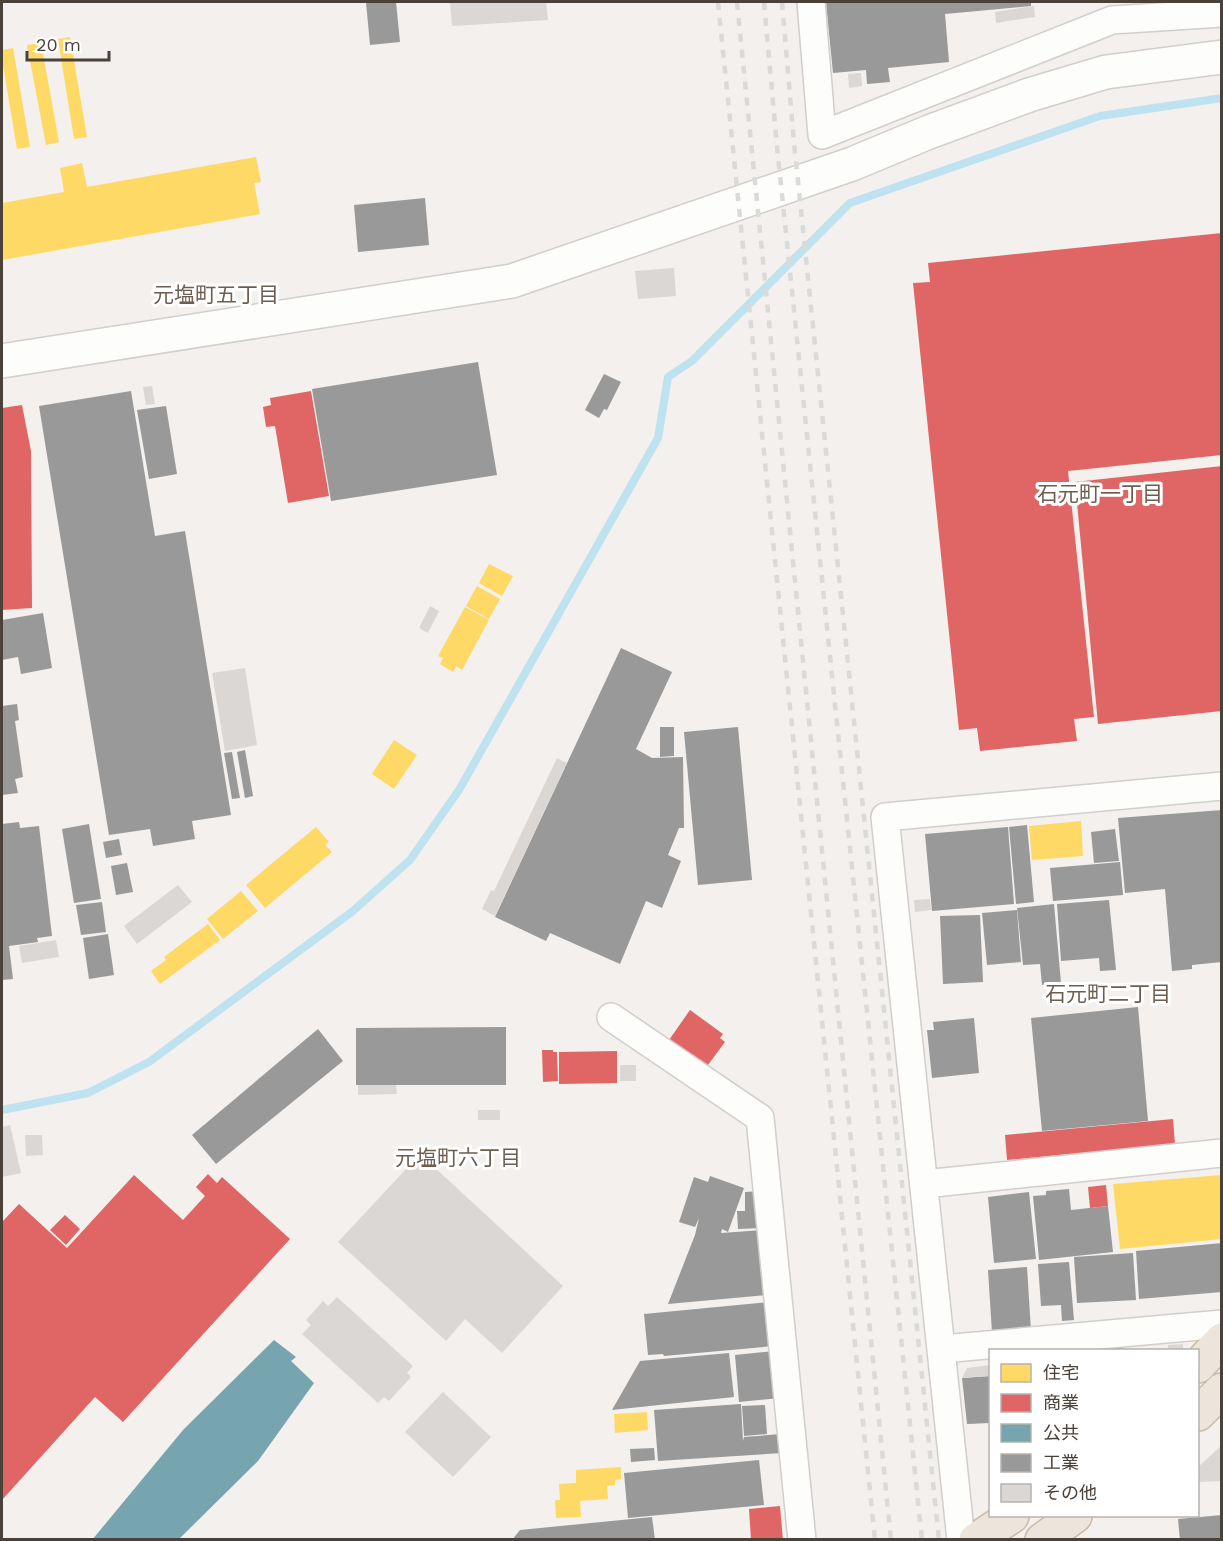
<svg xmlns="http://www.w3.org/2000/svg" width="1223" height="1541" viewBox="0 0 1223 1541" font-family="'Work Sans','Noto Sans JP',sans-serif">
<rect width="100%" height="100%" fill="#f3f0ed"/>
<g fill="#ffd966">
<polygon points="70,37 87,137 74,139 58,39"/>
<polygon points="41,43 59,142 46,145 27,45"/>
<polygon points="13,48 30,147 17,149 2,59 2,50"/>
<polygon points="256,157 261,182 254,183 260,214 2,260 2,203 64,192 60,168 82,163 87,187"/>
<polygon points="489,564 513,576 502,596 479,583"/>
<polygon points="477,586 500,599 489,619 466,606"/>
<polygon points="465,607 489,620 462,670 456,666 453,672 440,664 443,658 438,656"/>
<polygon points="394,740 417,755 394,789 372,774"/>
<polygon points="1081,821 1083,856 1032,860 1029,826"/>
<polygon points="316,827 329,842 325,845 332,852 265,908 246,885"/>
<polygon points="241,891 258,911 223,939 207,919"/>
<polygon points="208,924 220,940 160,984 151,971 166,960 164,957"/>
<polygon points="1222,1175 1222,1239 1120,1249 1113,1184"/>
<polygon points="647,1412 648,1430 615,1433 614,1414"/>
<polygon points="621,1467 621,1479 615,1480 615,1485 607,1486 608,1499 580,1501 581,1517 556,1518 555,1500 560,1500 559,1484 576,1483 576,1470"/>
</g>
<g fill="#e06666">
<polygon points="1222,233 1222,455 1068,471 1094,717 1074,719 1077,741 980,751 977,728 959,730 913,283 930,282 928,263"/>
<polygon points="311,391 329,496 288,503 275,426 266,427 263,407 271,405 270,398"/>
<polygon points="22,405 31,451 32,608 2,610 2,439 3,439 2,408"/>
<polygon points="1222,466 1222,711 1098,724 1075,482"/>
<polygon points="690,1010 723,1034 720,1038 725,1042 705,1069 669,1040"/>
<polygon points="542,1050 553,1050 553,1052 557,1052 558,1081 543,1082"/>
<polygon points="617,1051 617,1083 559,1084 559,1052"/>
<polygon points="1173,1119 1175,1144 1007,1160 1005,1135"/>
<polygon points="208,1174 217,1183 222,1177 290,1239 123,1422 95,1397 2,1500 2,1222 19,1204 67,1248 134,1175 183,1220 205,1196 196,1187"/>
<polygon points="1106,1185 1108,1206 1090,1208 1088,1187"/>
<polygon points="65,1215 80,1229 66,1245 50,1230"/>
<polygon points="780,1506 783,1540 751,1540 749,1509"/>
</g>
<polygon fill="#76a5af" points="274,1340 296,1357 291,1361 314,1383 258,1461 178,1540 92,1540 183,1430"/>
<g fill="#999">
<polygon points="366,2 396,2 400,42 370,45"/>
<polygon points="826,2 1031,2 1031,6 945,14 949,62 888,68 890,82 867,84 866,70 833,73"/>
<polygon points="425,198 429,245 358,252 354,205"/>
<polygon points="478,362 497,475 331,501 312,389"/>
<polygon points="604,374 621,382 607,410 604,409 599,418 585,410"/>
<polygon points="131,391 155,536 185,531 231,815 192,821 195,839 153,846 150,829 109,835 39,406"/>
<polygon points="166,406 177,474 149,479 137,410"/>
<polygon points="43,613 52,668 21,674 18,657 2,660 2,620"/>
<polygon points="621,648 672,672 636,749 652,758 683,757 684,828 679,828 668,855 681,861 662,908 646,901 620,964 550,933 546,941 495,917"/>
<polygon points="17,704 19,720 15,721 23,777 15,779 18,793 2,795 2,706"/>
<polygon points="660,727 674,727 674,756 660,757"/>
<polygon points="738,727 752,880 698,885 684,732"/>
<polygon points="245,750 253,796 245,798 237,752"/>
<polygon points="232,752 240,798 232,799 224,753"/>
<polygon points="1222,810 1222,962 1192,965 1192,969 1172,971 1165,889 1125,893 1118,818"/>
<polygon points="19,822 20,828 39,826 52,936 37,938 38,942 9,946 13,979 2,980 2,824"/>
<polygon points="89,824 101,899 74,903 62,829"/>
<polygon points="1027,825 1034,902 1016,904 1009,827"/>
<polygon points="1008,827 1014,904 932,911 925,834"/>
<polygon points="1115,829 1119,861 1094,863 1091,832"/>
<polygon points="119,839 122,855 106,858 103,842"/>
<polygon points="1120,862 1123,895 1053,901 1050,868"/>
<polygon points="127,863 133,892 116,895 111,866"/>
<polygon points="1109,900 1116,970 1100,971 1099,958 1061,961 1057,904"/>
<polygon points="102,902 106,932 81,935 76,905"/>
<polygon points="1054,904 1061,983 1042,985 1040,964 1023,965 1017,908"/>
<polygon points="1017,910 1021,962 987,965 982,913"/>
<polygon points="980,915 983,982 943,984 940,916"/>
<polygon points="108,934 114,975 89,979 83,938"/>
<polygon points="1138,1007 1148,1121 1042,1131 1031,1018"/>
<polygon points="974,1018 979,1073 932,1078 927,1030 934,1030 933,1022"/>
<polygon points="506,1027 506,1085 356,1085 356,1028"/>
<polygon points="318,1029 343,1061 216,1164 192,1135"/>
<polygon points="710,1176 744,1188 728,1232 722,1229 721,1233 764,1230 767,1295 668,1304 695,1235 699,1218 695,1227 679,1222 694,1177 708,1182"/>
<polygon points="1069,1189 1071,1210 1108,1206 1113,1252 1039,1260 1033,1196 1046,1195 1046,1191"/>
<polygon points="760,1191 761,1228 738,1229 737,1211 745,1211 745,1192"/>
<polygon points="1029,1192 1036,1259 994,1263 988,1197"/>
<polygon points="1222,1243 1222,1292 1139,1299 1136,1251"/>
<polygon points="1133,1253 1136,1300 1077,1303 1074,1257"/>
<polygon points="1069,1262 1074,1320 1062,1321 1061,1305 1041,1306 1038,1264"/>
<polygon points="1027,1267 1031,1331 992,1333 988,1270"/>
<polygon points="770,1302 774,1346 664,1356 663,1354 648,1355 644,1314"/>
<polygon points="1123,1346 1123,1350 1103,1350 1102,1348"/>
<polygon points="775,1351 780,1398 739,1402 735,1355"/>
<polygon points="729,1353 734,1397 612,1410 640,1361"/>
<polygon points="990,1376 990,1423 967,1424 962,1378"/>
<polygon points="741,1404 743,1441 744,1437 781,1434 782,1453 658,1461 654,1410"/>
<polygon points="765,1405 767,1434 744,1436 742,1406"/>
<polygon points="654,1448 655,1460 631,1462 630,1449"/>
<polygon points="759,1460 764,1505 628,1518 624,1473"/>
<polygon points="1222,1515 1222,1540 1180,1540 1178,1519"/>
<polygon points="652,1517 655,1540 512,1540 520,1530"/>
</g>
<g fill="none" stroke-linecap="round" stroke-linejoin="round">
<polyline stroke="#bee2f0" stroke-width="8" points="2,1110 88,1093 149,1062 353,911 410,860 459,790 658,438 668,377 692,361 850,203 1100,116 1222,98"/>
</g>
<g fill="#dbd7d4">
<polygon points="450,2 546,2 548,20 452,26"/>
<polygon points="1034,6 1035,17 996,23 995,12"/>
<polygon points="861,73 862,86 849,88 848,74"/>
<polygon points="674,268 676,296 638,299 635,271"/>
<polygon points="152,386 155,404 146,405 143,387"/>
<polygon points="430,606 439,611 428,633 419,628"/>
<polygon points="245,668 257,745 225,751 212,673"/>
<polygon points="557,758 567,763 495,916 482,909 491,890 494,891"/>
<polygon points="178,885 192,902 137,944 124,926"/>
<polygon points="930,899 931,910 915,912 914,900"/>
<polygon points="56,940 59,957 22,963 19,946"/>
<rect x="620" y="1065" width="16" height="16"/>
<polygon points="358,1085 396,1085 397,1094 358,1095"/>
<rect x="478" y="1110" width="22" height="10"/>
<polygon points="10,1125 21,1173 2,1177 2,1127"/>
<polygon points="25,1135 42,1135 43,1155 26,1156"/>
<polygon points="420,1154 563,1286 502,1353 465,1319 446,1341 338,1242"/>
<polygon points="337,1297 413,1366 407,1373 411,1377 389,1401 384,1397 378,1403 302,1334 311,1325 306,1320 323,1301 328,1306"/>
<polygon points="1183,1344 1183,1350 1168,1350 1168,1345"/>
<polygon points="990,1365 990,1376 962,1378 967,1368"/>
<polygon points="443,1392 491,1437 453,1477 405,1432"/>
<polygon points="1222,1445 1222,1481 1198,1482 1198,1467"/>
</g>
<g fill="none" stroke-linecap="round" stroke-linejoin="round">
<g stroke="#d1cecb" stroke-width="30">
<g id="minor">
<polyline points="811,2 822,135 1112,20 1222,13"/>
<polyline points="611,1017 760,1118 802,1540"/>
<polyline points="924,1184 1222,1153"/>
<polyline points="942,1349 1222,1324"/>
<polyline points="961,1540 885,817 1222,786"/>
</g>
</g>
<g stroke="#d1cecb" stroke-width="36">
<polyline id="tertiary" points="2,361 512,281 852,164 929,132 1029,95 1106,72 1222,57"/>
</g>
<g stroke="#cbbaa8" stroke-width="36">
<g id="motorway">
<polyline points="1198,1366 1222,1340"/>
<polyline points="1198,1414 1222,1390"/>
<polyline points="976,1540 1012,1516"/>
<polyline points="1042,1540 1075,1516"/>
</g>
</g>
<use href="#minor" stroke="#fdfdfc" stroke-width="27"/>
<use href="#tertiary" stroke="#fdfdfc" stroke-width="33"/>
<use href="#motorway" stroke="#ede5db" stroke-width="33"/>
<g stroke="#dadad9" stroke-width="4.5" stroke-dasharray="8 8" stroke-linecap="butt">
<polyline points="718,2 875,1540"/>
<polyline points="737,2 891,1540"/>
<polyline points="764,2 777,147 922,1540"/>
<polyline points="782,2 794,143 939,1540"/>
</g>
</g>
<g text-anchor="middle" dominant-baseline="central" stroke-width="6" stroke-linejoin="round" paint-order="stroke">
<g font-size="21" fill="#6d5e4f" stroke="#fff">
<text x="216" y="294">元塩町五丁目</text>
<text x="1100" y="493">石元町一丁目</text>
<text x="1108" y="993">石元町二丁目</text>
<text x="458" y="1157">元塩町六丁目</text>
</g>
</g>
<rect width="1223" height="1541" fill="none" stroke="#4a4138" stroke-width="6"/>
<rect x="989" y="1349" width="210" height="168" fill="#ffffff" stroke="#b7b3af" stroke-width="1.5"/>
<rect x="1001" y="1364" width="30" height="18" fill="#ffd966" stroke="#b7b3af" stroke-width="1.5"/>
<text x="1043" y="1379" font-size="18" fill="#4a4138">住宅</text>
<rect x="1001" y="1394" width="30" height="18" fill="#e06666" stroke="#b7b3af" stroke-width="1.5"/>
<text x="1043" y="1409" font-size="18" fill="#4a4138">商業</text>
<rect x="1001" y="1424" width="30" height="18" fill="#76a5af" stroke="#b7b3af" stroke-width="1.5"/>
<text x="1043" y="1439" font-size="18" fill="#4a4138">公共</text>
<rect x="1001" y="1454" width="30" height="18" fill="#999999" stroke="#b7b3af" stroke-width="1.5"/>
<text x="1043" y="1469" font-size="18" fill="#4a4138">工業</text>
<rect x="1001" y="1484" width="30" height="18" fill="#dbd7d4" stroke="#b7b3af" stroke-width="1.5"/>
<text x="1043" y="1499" font-size="18" fill="#4a4138">その他</text>
<path d="M27 51v9h82v-9" fill="none" stroke="#4a4138" stroke-width="3"/>
<text x="36" y="51" font-size="18" fill="#4a4138" stroke="#ffffff" stroke-width="4.5" paint-order="stroke">20 m</text>
</svg>
